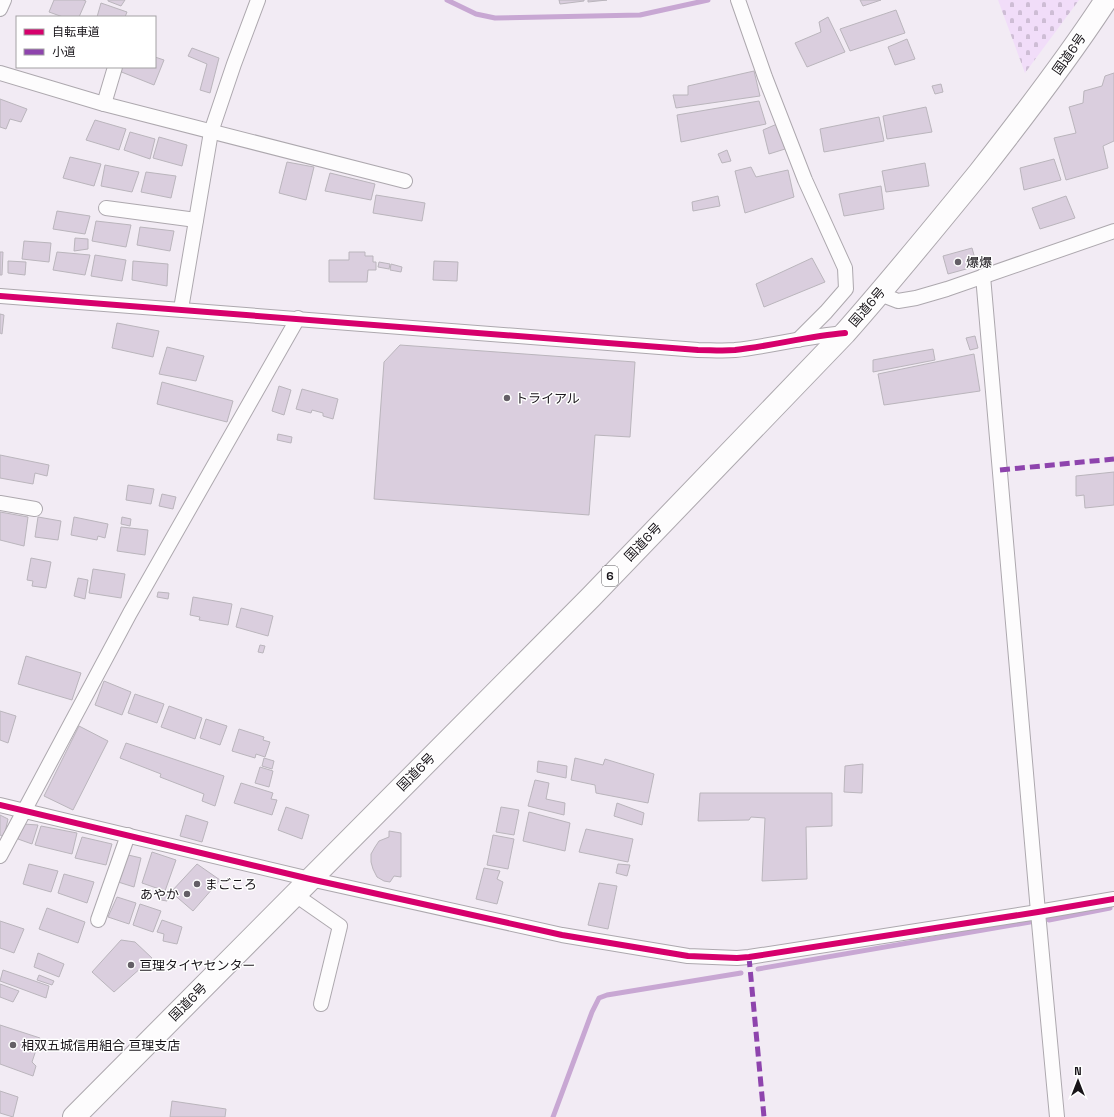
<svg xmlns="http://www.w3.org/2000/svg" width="1114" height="1117" viewBox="0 0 1114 1117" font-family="'Space Grotesk','Noto Sans JP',sans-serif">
<defs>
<pattern id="cemetery-stones" width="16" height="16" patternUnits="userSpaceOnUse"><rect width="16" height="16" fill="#f1ddf9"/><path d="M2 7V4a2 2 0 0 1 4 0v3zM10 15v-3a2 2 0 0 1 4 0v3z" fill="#cebdd5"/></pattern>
</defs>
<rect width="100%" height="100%" fill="#f2ebf4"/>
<polygon fill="url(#cemetery-stones)" points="998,0 1079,0 1025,73"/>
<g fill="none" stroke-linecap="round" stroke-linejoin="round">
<g stroke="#c8a7d3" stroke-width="5">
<polyline points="447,0 476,14 495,18 640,15 708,0"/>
<polyline points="1049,920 1110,908"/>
<polyline points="758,969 1030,922"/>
<polyline points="553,1117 592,1012 599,998 607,995 741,973"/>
</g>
</g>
<g fill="#dacede" stroke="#bab5bc">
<polygon points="54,0 83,0 86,1 79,17 63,17 49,12"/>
<polygon points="108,0 125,0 121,6 108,1"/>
<polygon points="559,0 584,0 584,1 560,4"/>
<polygon points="588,0 607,0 588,2"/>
<polygon points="860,0 881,0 863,6"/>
<polygon points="101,3 127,12 125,17 97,17"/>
<polygon points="896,10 905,33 850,51 840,29"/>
<polygon points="828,17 845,52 807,67 795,43 821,32 819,22"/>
<polygon points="907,39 915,59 895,65 888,47"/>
<polygon points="192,48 219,58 210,93 200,90 207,64 188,56"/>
<polygon points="155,57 164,60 154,85 119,71 121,67 155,67"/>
<polygon points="754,71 760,96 676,108 673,95 688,95 688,86"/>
<polygon points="1114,73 1114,141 1103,146 1108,168 1066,180 1054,138 1076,133 1069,107 1083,103 1084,91 1102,86 1105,76"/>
<polygon points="941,84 943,92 935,94 932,86"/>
<polygon points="0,99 27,109 21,122 10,119 6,129 0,127"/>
<polygon points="759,101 766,124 681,142 677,115"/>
<polygon points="926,107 932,132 887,139 883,116"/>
<polygon points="879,117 884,141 824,152 820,129"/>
<polygon points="95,120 126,129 119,150 86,140"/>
<polygon points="777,124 785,149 769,154 763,130"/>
<polygon points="130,132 155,139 150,159 124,150"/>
<polygon points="159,137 187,145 182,166 153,158"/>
<polygon points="727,150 731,161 722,163 718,154"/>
<polygon points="70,157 101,164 94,186 63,178"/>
<polygon points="1054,159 1061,180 1024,190 1020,168"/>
<polygon points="287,162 314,167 306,200 279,193"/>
<polygon points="925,163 929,186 886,192 882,171"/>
<polygon points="105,165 139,172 132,192 101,186"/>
<polygon points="751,167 756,177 788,170 794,197 745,213 735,171"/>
<polygon points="146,172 176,176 171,198 141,192"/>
<polygon points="330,173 375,184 371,200 325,191"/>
<polygon points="881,186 884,209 844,216 839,194"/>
<polygon points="376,195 425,203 422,221 373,213"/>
<polygon points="718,196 720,206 693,211 692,202"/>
<polygon points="1066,196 1075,218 1040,229 1032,208"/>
<polygon points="57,211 90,216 85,234 53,229"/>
<polygon points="96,221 131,225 126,247 92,241"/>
<polygon points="140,227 174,231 170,251 137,245"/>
<polygon points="75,238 88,239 88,249 74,251"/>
<polygon points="24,241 51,243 49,262 22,259"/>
<polygon points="972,248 977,266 948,274 943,256"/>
<polygon points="0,252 3,252 2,275 0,275"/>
<polygon points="57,252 90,255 85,275 53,270"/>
<polygon points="349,252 365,252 365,256 373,256 373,262 376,262 376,270 368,270 367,282 329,282 329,260 349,260"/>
<polygon points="95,255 126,260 122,281 91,276"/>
<polygon points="812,258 825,282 764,307 756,284"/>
<polygon points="8,261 26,262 25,275 8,273"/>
<polygon points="133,261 168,264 167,286 132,280"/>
<polygon points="434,261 458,262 457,281 433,280"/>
<polygon points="379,262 390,264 389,269 378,267"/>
<polygon points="391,264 402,267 401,272 390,270"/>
<polygon points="0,314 4,315 2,334 0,333"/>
<polygon points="117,323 159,331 153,357 112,348"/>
<polygon points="975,336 978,348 970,350 966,338"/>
<polygon points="400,345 635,362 630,437 595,435 589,515 374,499 384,362"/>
<polygon points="167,347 204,356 196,381 159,374"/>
<polygon points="933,349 935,360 873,372 873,360"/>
<polygon points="974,354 980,391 884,405 878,374"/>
<polygon points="162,382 233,401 227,422 157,404"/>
<polygon points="279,386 291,390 284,415 272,411"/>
<polygon points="302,389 338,399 333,419 323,416 323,413 312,410 311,413 296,409"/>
<polygon points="278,434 292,437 291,443 277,440"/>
<polygon points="0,455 49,465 47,476 35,473 33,484 0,478"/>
<polygon points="1114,472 1114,505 1085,508 1084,495 1076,496 1076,476"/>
<polygon points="128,485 154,489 151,504 126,500"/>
<polygon points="162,494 176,497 173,509 159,506"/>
<polygon points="0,512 28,517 24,546 0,540"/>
<polygon points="38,517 61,521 58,540 35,537"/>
<polygon points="74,517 108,524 105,538 98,536 97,540 71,535"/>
<polygon points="122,517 131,519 130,526 121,524"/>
<polygon points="121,527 148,530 145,555 117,551"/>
<polygon points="31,558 51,562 46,588 32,586 33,581 27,580"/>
<polygon points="93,569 125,574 121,598 89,593"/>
<polygon points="78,578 88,580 85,599 74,596"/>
<polygon points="158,592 169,593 168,599 157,597"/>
<polygon points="193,597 232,604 228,625 199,620 200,617 190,615"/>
<polygon points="241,608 273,616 268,636 236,627"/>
<polygon points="260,645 265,646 263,653 258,652"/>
<polygon points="26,656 81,673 72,700 18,684"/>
<polygon points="104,681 131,692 122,715 95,705"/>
<polygon points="135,694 164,704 157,723 128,713"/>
<polygon points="169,706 202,718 195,739 161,727"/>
<polygon points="0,711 16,716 8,743 0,740"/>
<polygon points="206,719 227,726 220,745 200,738"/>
<polygon points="79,726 108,741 73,810 44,796"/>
<polygon points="239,729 264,737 263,740 270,742 265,757 256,754 255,758 232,751"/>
<polygon points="126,743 224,776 215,806 202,801 204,794 160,777 161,774 120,758"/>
<polygon points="264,758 274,761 272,769 262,766"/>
<polygon points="575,758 603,765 605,759 654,774 648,803 596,793 595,785 571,780"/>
<polygon points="538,761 567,766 566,778 537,772"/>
<polygon points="863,764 862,793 844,792 845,766"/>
<polygon points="260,767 273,771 269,787 255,783"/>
<polygon points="535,780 549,783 546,799 565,803 564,815 528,806"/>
<polygon points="241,783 273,793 271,799 277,800 272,815 234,803"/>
<polygon points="700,793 832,793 832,826 806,827 807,879 762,881 765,818 751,817 749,820 698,821"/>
<polygon points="617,803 644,813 642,825 614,816"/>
<polygon points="286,807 309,815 302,839 278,830"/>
<polygon points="501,807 519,810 514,835 496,832"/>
<polygon points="529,812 570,823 565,851 523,841"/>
<polygon points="0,815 8,819 4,837 0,835"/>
<polygon points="186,815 208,822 202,842 180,836"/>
<polygon points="23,824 38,825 32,844 18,839"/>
<polygon points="41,826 77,833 72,854 35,845"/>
<polygon points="586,829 633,839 628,862 579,852"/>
<polygon points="389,831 401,833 401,877 394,876 390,882 384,881 377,877 373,869 371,862 371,854 375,847 379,841 389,837"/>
<polygon points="493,835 514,839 508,869 487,865"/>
<polygon points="82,837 112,844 106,865 75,858"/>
<polygon points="152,852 176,860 165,891 142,883"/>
<polygon points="124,854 141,858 134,887 115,881"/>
<polygon points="29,864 58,871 51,892 23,884"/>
<polygon points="197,864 220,880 193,911 171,892"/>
<polygon points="618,864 630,865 627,876 616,873"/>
<polygon points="484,868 500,871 497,879 503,882 497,904 476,899"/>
<polygon points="64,874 94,882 87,903 58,893"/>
<polygon points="599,883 617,886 608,929 588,925"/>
<polygon points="161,894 168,895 167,901 161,900"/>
<polygon points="117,897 136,903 129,924 108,917"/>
<polygon points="140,904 161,911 153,932 133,925"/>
<polygon points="47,908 85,922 78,943 39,929"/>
<polygon points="162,920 182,927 177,944 163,941 164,934 157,932"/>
<polygon points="0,921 24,929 14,953 0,948"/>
<polygon points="121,940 135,942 152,958 114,992 92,972"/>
<polygon points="38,953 64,964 59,977 34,967"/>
<polygon points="3,970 49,986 46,998 0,981"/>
<polygon points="39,975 54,981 52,985 37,980"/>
<polygon points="0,984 19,991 13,1002 0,997"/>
<polygon points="0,1025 40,1038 32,1062 36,1066 33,1076 0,1064"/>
<polygon points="0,1091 18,1097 13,1117 0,1113"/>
<polygon points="172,1101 226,1109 225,1117 170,1117"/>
</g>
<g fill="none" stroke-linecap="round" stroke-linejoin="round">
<g stroke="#ada8ae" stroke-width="16">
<g id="minor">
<polyline points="738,0 765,77 805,180 845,268 846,289 826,312 798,340"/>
<polyline points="0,9 4,0"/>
<polyline points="0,73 104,104 405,181"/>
<polyline points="104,104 115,67"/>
<polyline points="106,208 196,220"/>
<polyline points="983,276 1038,912 1057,1117"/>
<polyline points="880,294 898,301 916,298 947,289 1114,231"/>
<path d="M0,296L698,350C710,350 723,351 735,350C772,346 808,336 845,333"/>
<polyline points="181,309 211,132 234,64 258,0"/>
<polyline points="0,503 35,509"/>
<polyline points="0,805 310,879 562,935 688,956 737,958 749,957 1038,912 1114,899"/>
<polyline points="0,856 130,613 298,318"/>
<polyline points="294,894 340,926 321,1004"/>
<polyline points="98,920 128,835"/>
</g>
</g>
<g stroke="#ada8ae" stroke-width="24">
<path id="trunk" d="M74,1117L591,597L845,333C891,281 935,227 979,173C1023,117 1067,60 1106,0"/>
</g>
<use href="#minor" stroke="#fdfcfd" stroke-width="14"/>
<use href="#trunk" stroke="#fdfcfd" stroke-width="22"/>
<g stroke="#8e44ad" stroke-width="5" stroke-dasharray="10 5" stroke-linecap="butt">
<polyline points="1000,470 1114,459"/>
<polyline points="749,957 764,1117"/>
</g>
<g stroke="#fff" stroke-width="8">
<g id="cycleway">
<path d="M0,296L698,350C710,350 723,351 735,350C772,346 808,336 845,333"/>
<polyline points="0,805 310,879 562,935 688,956 737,958 749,957 1038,912 1114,899"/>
</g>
</g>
<use href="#cycleway" stroke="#d6006c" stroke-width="6"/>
</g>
<g fill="#645f66" stroke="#fff" stroke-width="1.5">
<circle cx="958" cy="262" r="4"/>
<circle cx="507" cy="398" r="4"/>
<circle cx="197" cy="884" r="4"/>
<circle cx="187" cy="894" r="4"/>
<circle cx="131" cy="965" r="4"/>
<circle cx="13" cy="1045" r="4"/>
</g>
<g text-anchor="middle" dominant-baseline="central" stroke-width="3" stroke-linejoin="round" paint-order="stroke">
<rect fill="#fff" stroke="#5d5a5e" stroke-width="1" x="602" y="566" width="16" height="20" rx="3"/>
<g font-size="12" font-weight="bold" fill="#181419">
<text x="610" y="576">6</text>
</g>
<g font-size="13" fill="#181419" stroke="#fff">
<text transform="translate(1069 54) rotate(-55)">国道6号</text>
<text transform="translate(867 307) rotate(-49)">国道6号</text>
<text transform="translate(643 542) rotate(-46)">国道6号</text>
<text transform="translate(416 772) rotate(-45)">国道6号</text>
<text transform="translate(188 1002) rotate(-45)">国道6号</text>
</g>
<g font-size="13" fill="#181419" stroke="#fff" text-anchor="start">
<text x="966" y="262">爆爆</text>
<text x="515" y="398">トライアル</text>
<text x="205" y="884">まごころ</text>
<text x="179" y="894" text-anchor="end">あやか</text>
<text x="139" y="965">亘理タイヤセンター</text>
<text x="21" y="1045">相双五城信用組合 亘理支店</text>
</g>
</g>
<rect x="16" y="16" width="140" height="52" fill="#ffffff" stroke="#a3a1a3"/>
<rect x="24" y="29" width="20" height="6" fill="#d6006c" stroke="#a3a1a3"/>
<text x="52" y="36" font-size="12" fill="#181419">自転車道</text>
<rect x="24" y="49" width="20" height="6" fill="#8e44ad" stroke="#a3a1a3"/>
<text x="52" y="56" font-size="12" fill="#181419">小道</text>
<g transform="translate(1078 1081)" stroke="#ffffff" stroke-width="3" paint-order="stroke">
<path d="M0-3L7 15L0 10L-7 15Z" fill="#181419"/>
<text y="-6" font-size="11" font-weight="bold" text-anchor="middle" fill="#181419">N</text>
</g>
</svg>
